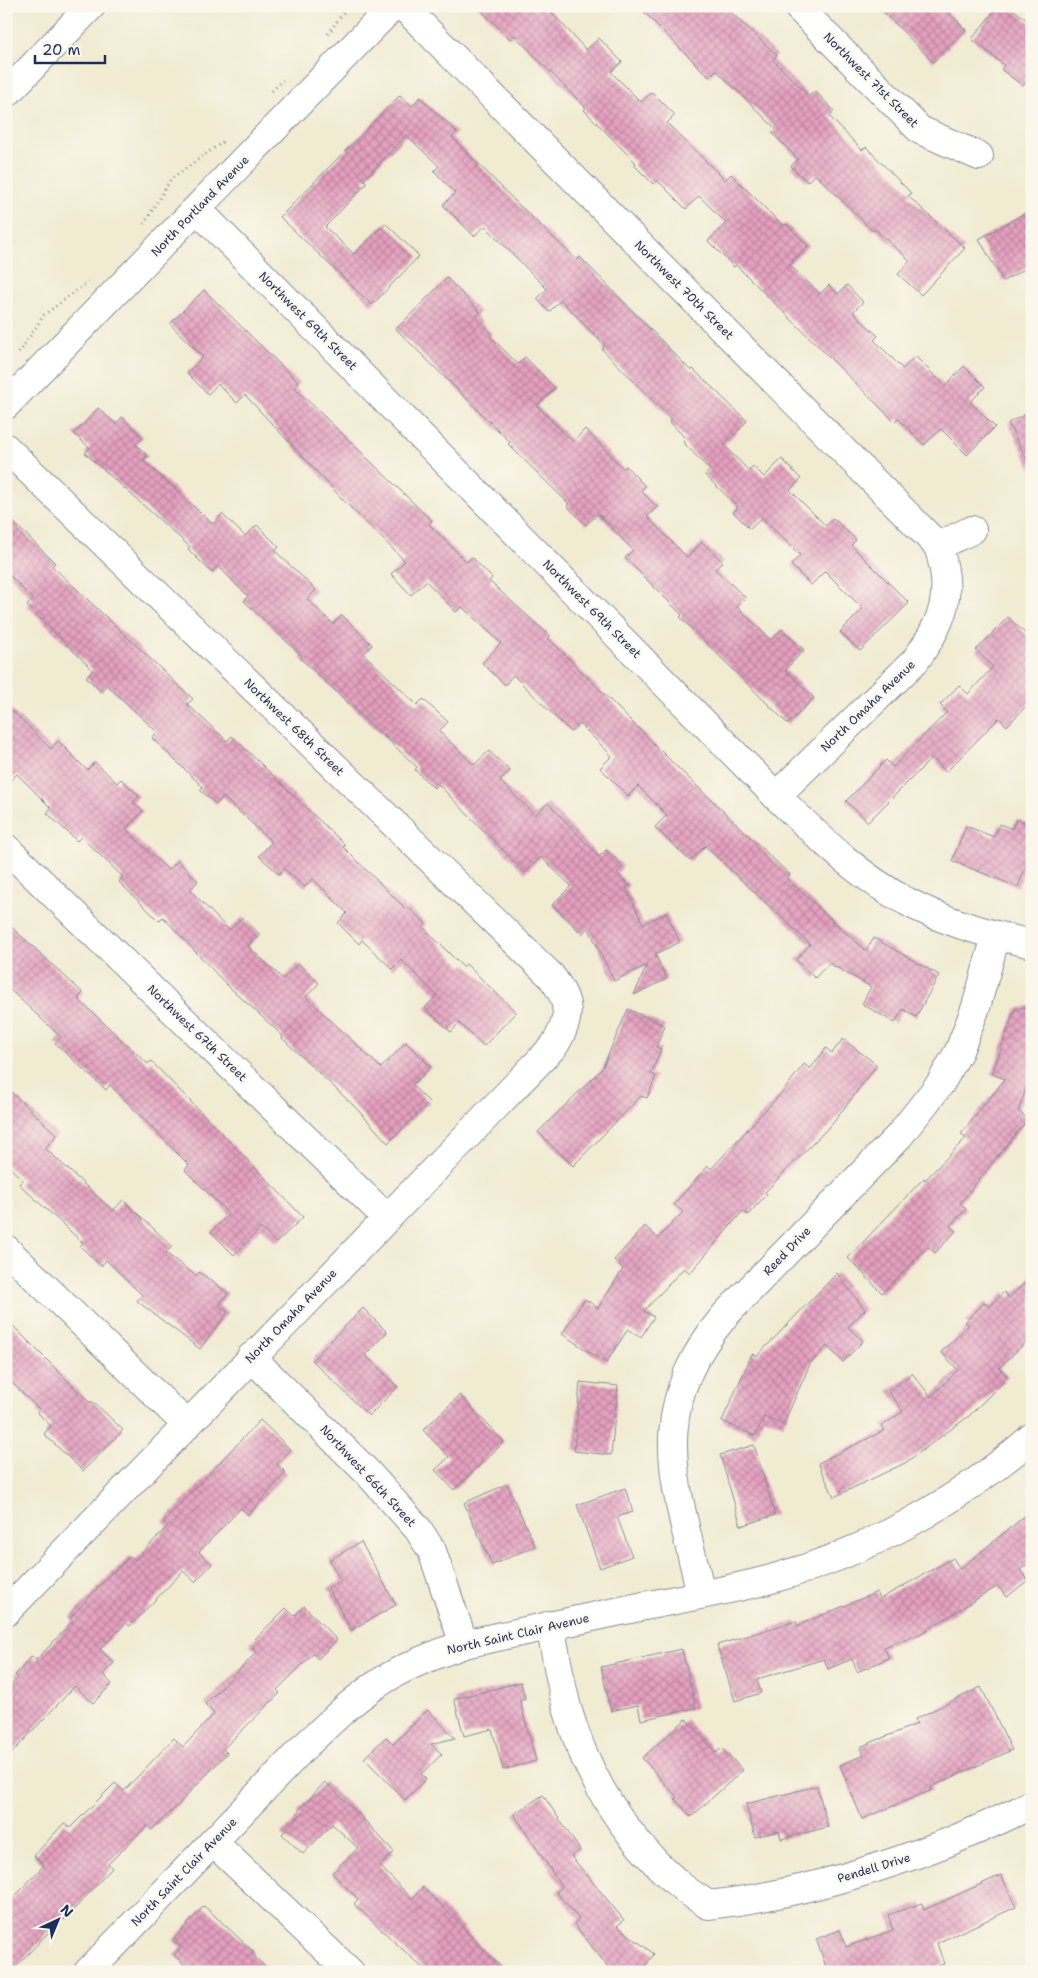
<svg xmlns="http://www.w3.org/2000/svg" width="1038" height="1978" viewBox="0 0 1038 1978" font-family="'Shantell Sans',sans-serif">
<defs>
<pattern id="building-cross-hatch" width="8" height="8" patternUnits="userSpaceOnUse" patternTransform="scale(1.25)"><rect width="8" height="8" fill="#e5a0bf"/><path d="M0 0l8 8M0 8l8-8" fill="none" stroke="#b9839e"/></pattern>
</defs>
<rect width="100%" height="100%" fill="#fbf7ec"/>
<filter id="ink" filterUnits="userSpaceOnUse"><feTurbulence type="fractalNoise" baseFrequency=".02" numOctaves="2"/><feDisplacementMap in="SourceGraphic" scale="10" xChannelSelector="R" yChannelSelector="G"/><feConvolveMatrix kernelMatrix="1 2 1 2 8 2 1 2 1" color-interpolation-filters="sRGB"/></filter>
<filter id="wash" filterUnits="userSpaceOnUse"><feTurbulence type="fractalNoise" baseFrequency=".0096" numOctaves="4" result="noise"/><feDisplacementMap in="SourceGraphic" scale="20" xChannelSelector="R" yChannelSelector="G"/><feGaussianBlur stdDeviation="1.12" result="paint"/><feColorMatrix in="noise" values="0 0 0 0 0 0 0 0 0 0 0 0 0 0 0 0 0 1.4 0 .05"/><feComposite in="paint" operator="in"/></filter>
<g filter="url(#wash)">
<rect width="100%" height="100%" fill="#f1ebd2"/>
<g id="blocks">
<g fill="url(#building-cross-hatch)">
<polygon points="477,6 546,6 586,50 599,38 622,62 611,72 641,102 652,92 675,115 667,123 725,180 731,174 783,226 786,224 808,246 789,264 820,294 829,285 838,294 847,285 863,302 853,312 878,336 874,340 903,369 915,356 945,386 964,366 985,387 970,402 995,427 967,455 941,429 924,445 898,418 895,422 736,265 734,267 708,241 726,223 699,196 686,209 657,180 653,184 634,165 636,163 584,110 586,108 514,35 510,39"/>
<polygon points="638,6 724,6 777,55 773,60 809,96 815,91 834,111 829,116 862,150 866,147 911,193 908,196 965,248 921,295 898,274 910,261 875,229 873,231 815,174 807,182 791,166 798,159 772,133 776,129 716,70 709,77"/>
<polygon points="878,6 942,6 966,30 933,62"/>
<polygon points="998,6 1009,6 1032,24 1032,75 1023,86 1001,69 1004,65 972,39"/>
<polygon points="400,95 412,106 420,97 457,132 452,137 519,205 577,260 580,257 691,371 693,369 747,421 724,445 749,471 753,466 764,477 782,459 801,479 790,490 826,526 833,518 856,540 851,545 909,603 860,651 840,632 863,609 825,571 811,585 791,565 800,555 762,518 750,529 733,512 738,507 705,475 710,470 683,442 686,439 670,422 672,420 602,349 605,346 561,300 549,312 537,299 547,289 485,226 474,236 443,205 455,193 434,171 439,166 406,135 364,180 367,183 325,227 354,254 385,223 419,256 372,305 280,217"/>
<polygon points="1032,209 1032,265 1003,281 979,239"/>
<polygon points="447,278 480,312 476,316 492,334 490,336 518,364 525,357 555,388 537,406 573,442 585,429 624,469 626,466 645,486 641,491 657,507 647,517 687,557 702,542 723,562 715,569 746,598 737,607 771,640 782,629 804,650 785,670 814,698 788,724 680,617 682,615 625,558 633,550 598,514 586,525 567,506 569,504 508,444 510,442 396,329"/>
<polygon points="204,290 299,383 295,388 432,521 429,524 467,562 472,557 492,578 489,581 550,636 548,638 675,765 790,875 786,878 866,951 874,938 939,975 916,1017 903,1009 895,1023 862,1004 871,987 829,963 815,978 796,960 810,944 705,846 690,861 655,827 667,815 638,786 628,796 600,768 612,756 580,724 571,732 513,675 505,685 482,663 501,643 462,607 456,612 426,581 411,595 391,574 405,561 346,503 245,395 237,403 218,384 208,394 187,373 203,357 170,324"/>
<polygon points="98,408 116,424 122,417 143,437 136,444 148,456 143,460 213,524 222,514 245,536 257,525 279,547 275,551 316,590 307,599 333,624 342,615 372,645 364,654 417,705 423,699 448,722 439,731 474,765 489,751 510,771 500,781 535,815 548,803 599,857 606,850 623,866 617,873 629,885 626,888 643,924 666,913 680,942 655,954 667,979 634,995 647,965 614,981 588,927 582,934 552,905 571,886 541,857 525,873 438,784 434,788 415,770 417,767 300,658 302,656 244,601 248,596 218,566 212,573 188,549 190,547 85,453 90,448 74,434"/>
<polygon points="1032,411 1032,470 1008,423"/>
<polygon points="6,515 55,563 52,566 193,699 187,704 227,741 232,736 345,845 343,847 406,909 408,907 426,924 423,927 463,967 466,964 516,1012 484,1046 459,1023 451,1032 425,1008 437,995 401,960 392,969 362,940 359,944 338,923 347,913 313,879 305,887 284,869 279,874 259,856 272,842 223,797 216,804 200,790 203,787 152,738 157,732 107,685 101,692 86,677 93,670 27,606 33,599 6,572"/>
<polygon points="1008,617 1032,640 1032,700 1007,726 999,718 946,772 932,758 868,822 846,801 886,760 893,767 947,712 940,705 959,685 968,694 993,667 976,650"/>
<polygon points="6,705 51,749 58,741 87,770 95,762 117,783 121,779 139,796 133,802 143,811 126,829 168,870 178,861 198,881 190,890 229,930 243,917 260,935 248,946 283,979 298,963 319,983 306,997 381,1068 406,1042 431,1067 412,1085 429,1102 388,1143 355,1107 282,1038 283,1036 225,983 163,917 159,921 119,882 123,877 81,837 77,841 47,813 51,808 17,774 6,785"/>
<polygon points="1016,819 1032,825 1032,851 1018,887 952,861 966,826 994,837 1000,824 1012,829"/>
<polygon points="6,922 83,993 78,999 148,1064 151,1061 303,1217 276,1243 261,1228 234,1255 211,1232 229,1214 185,1170 189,1165 110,1085 106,1090 55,1043 61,1037 6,986"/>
<polygon points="1032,1005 1032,1073 1018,1111 1028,1119 960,1203 966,1209 950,1226 956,1231 935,1253 928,1247 882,1293 848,1258 924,1178 925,1180 966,1138 961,1134 1005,1079 992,1074 1015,1010"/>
<polygon points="628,1009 665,1026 656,1047 661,1049 651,1074 656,1076 647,1098 641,1096 573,1166 538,1132 602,1069"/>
<polygon points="843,1039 877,1065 833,1123 765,1192 767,1194 748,1215 743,1211 690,1273 684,1268 644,1311 654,1317 641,1337 628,1329 606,1363 562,1334 585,1299 598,1308 623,1269 614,1260 645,1226 658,1238 683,1212 674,1204 708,1166 711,1169 784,1090 804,1064 810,1069 826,1048 832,1053"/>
<polygon points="6,1087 57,1135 45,1148 113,1211 123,1200 172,1246 166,1253 196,1276 199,1272 228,1293 219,1306 228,1312 200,1349 137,1301 142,1295 106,1260 101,1266 80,1246 83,1243 19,1184 23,1180 6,1164"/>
<polygon points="837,1273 865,1310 848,1327 863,1341 843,1362 827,1346 811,1362 783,1425 764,1417 755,1436 722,1421 752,1354 757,1356"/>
<polygon points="1032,1276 1032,1336 999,1368 1008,1377 969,1416 905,1463 834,1497 818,1463 885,1430 882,1426 903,1411 888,1391 912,1373 931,1397 958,1370 941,1352 969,1325 965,1322 985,1302 990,1307 1004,1292 1009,1298"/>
<polygon points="363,1308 387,1332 365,1355 398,1387 369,1416 312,1360"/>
<polygon points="6,1319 90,1403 91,1401 102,1410 123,1430 83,1471 44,1434 51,1426 37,1412 39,1409 6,1377"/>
<polygon points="580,1382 618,1386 611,1455 574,1451"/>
<polygon points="460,1395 504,1442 454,1490 435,1470 449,1457 423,1430"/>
<polygon points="260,1420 290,1449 277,1464 286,1473 248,1515 241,1508 199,1552 212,1564 195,1582 183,1571 130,1626 126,1623 100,1649 114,1663 103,1674 112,1684 93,1703 75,1686 6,1759 6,1691 18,1678 15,1675 32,1656 36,1660 73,1621 70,1618 113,1571 114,1572 130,1556 135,1560 168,1526 163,1522"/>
<polygon points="754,1445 775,1515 741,1526 720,1455"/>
<polygon points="507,1484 535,1546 492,1565 464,1503"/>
<polygon points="625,1488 633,1512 617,1517 632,1556 600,1568 577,1505"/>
<polygon points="1032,1510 1032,1561 1020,1570 1028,1580 1007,1597 998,1586 920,1634 884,1647 889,1658 857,1672 852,1659 828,1669 824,1659 757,1679 761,1693 735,1701 717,1645 796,1621 797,1626 877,1592 880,1599 953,1558 960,1569"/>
<polygon points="361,1542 396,1605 351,1630 328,1588 341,1581 329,1560"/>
<polygon points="304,1606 337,1640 318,1659 313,1654 277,1690 280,1693 223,1749 227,1753 178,1805 151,1830 147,1826 108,1864 112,1868 64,1920 62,1918 11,1972 6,1972 6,1906 44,1865 34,1856 64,1823 70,1828 115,1783 124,1791 174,1738 183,1747 214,1714 205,1704 257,1652 249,1645 286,1608 294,1616"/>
<polygon points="682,1649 696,1708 641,1720 638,1705 611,1711 601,1667"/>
<polygon points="521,1682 525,1699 520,1701 536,1761 503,1770 492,1729 464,1736 454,1699"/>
<polygon points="981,1687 1012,1750 931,1787 932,1790 862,1819 840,1765 864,1755 860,1747 917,1724 915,1719"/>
<polygon points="428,1710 455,1738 431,1744 442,1754 421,1774 426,1779 405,1800 364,1758 386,1737 393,1744"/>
<polygon points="686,1719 716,1753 722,1748 743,1770 691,1817 675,1799 677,1797 642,1758"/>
<polygon points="325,1782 358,1813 394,1852 380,1866 412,1899 423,1887 506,1972 427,1972 354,1904 358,1899 332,1873 358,1848 332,1824 303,1854 282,1834 300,1815 297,1812"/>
<polygon points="817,1786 828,1827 781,1839 779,1831 755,1837 746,1804"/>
<polygon points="543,1795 580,1850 571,1856 624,1920 617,1926 654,1954 641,1972 612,1972 574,1924 579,1919 556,1892 562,1887 514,1814"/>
<polygon points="1001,1875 1016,1907 937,1943 944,1964 922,1972 828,1972 816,1939 840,1930 846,1947 893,1930 888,1915 922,1903 924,1910"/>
<polygon points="204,1906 254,1952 252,1954 270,1972 192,1972 174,1955 181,1948 173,1940"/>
</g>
</g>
</g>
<g filter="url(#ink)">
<use href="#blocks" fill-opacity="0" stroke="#868d98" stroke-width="1"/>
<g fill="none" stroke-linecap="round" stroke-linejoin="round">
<g stroke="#868d98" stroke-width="30">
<g id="minor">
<polyline points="403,6 938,546 972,530"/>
<polyline points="797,6 920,130 979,156"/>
<polyline points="6,94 91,6"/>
<path d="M197,209L776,796C816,834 856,875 906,901C944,922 989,934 1032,944"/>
<polyline points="6,405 393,6"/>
<path d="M6,448L551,976C572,1003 571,1019 554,1046L6,1612"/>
<path d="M776,796L915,661C944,621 954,594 938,546"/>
<polyline points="6,848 387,1218"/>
<polyline points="6,1249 186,1424"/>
<polyline points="251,1357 368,1473 418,1529 432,1551 464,1644"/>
<path d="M701,1594C676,1482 643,1413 726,1314L899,1136L940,1084L959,1051L976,1007L996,936"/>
<path d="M550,1625C556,1654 560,1683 568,1711C587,1776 623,1835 674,1880C684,1890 697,1897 708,1905C790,1896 869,1873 946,1843C975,1831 1004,1819 1032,1804"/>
<polyline points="213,1842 350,1972"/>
<path d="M88,1972L305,1746C329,1724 352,1700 379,1683C406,1665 435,1655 464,1644C526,1631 587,1618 649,1605C690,1597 731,1590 771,1579C866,1553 959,1502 1032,1437"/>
</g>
</g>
<g stroke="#868d98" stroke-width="3" stroke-dasharray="1 4" stroke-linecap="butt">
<polyline points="328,34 348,6"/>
<polyline points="272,91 283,80"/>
<polyline points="144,224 171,179 224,141"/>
<polyline points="19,353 44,315 88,282"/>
</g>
<use href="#minor" stroke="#fff" stroke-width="28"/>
</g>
</g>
<g text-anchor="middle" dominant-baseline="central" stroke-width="4.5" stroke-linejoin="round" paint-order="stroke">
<g font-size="12" fill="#1b2f5e" stroke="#fbf7ec">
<text transform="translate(871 80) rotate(45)">Northwest 71st Street</text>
<text transform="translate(200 206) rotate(-46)">North Portland Avenue</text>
<text transform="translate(684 290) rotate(45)">Northwest 70th Street</text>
<text transform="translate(308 321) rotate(45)">Northwest 69th Street</text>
<text transform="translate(592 609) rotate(45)">Northwest 69th Street</text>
<text transform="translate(868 706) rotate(-44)">North Omaha Avenue</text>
<text transform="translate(294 727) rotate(44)">Northwest 68th Street</text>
<text transform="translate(197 1033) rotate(44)">Northwest 67th Street</text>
<text transform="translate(787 1251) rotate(-46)">Reed Drive</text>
<text transform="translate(291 1316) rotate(-46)">North Omaha Avenue</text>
<text transform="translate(368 1476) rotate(47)">Northwest 66th Street</text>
<text transform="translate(518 1634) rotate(-13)">North Saint Clair Avenue</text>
<text transform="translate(874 1868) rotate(-17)">Pendell Drive</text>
<text transform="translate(184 1872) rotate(-46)">North Saint Clair Avenue</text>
</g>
</g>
<rect width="1038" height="1978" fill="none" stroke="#fbf7ec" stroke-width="25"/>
<g transform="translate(58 1920) rotate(44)" stroke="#fbf7ec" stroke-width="4" paint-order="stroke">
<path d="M0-4L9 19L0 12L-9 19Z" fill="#1b2f5e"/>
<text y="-8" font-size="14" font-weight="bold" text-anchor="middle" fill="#1b2f5e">N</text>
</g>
<path d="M35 55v8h70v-8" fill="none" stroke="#1b2f5e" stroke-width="2.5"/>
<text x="42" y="55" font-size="15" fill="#1b2f5e" stroke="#fbf7ec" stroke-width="4" paint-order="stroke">20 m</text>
</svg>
